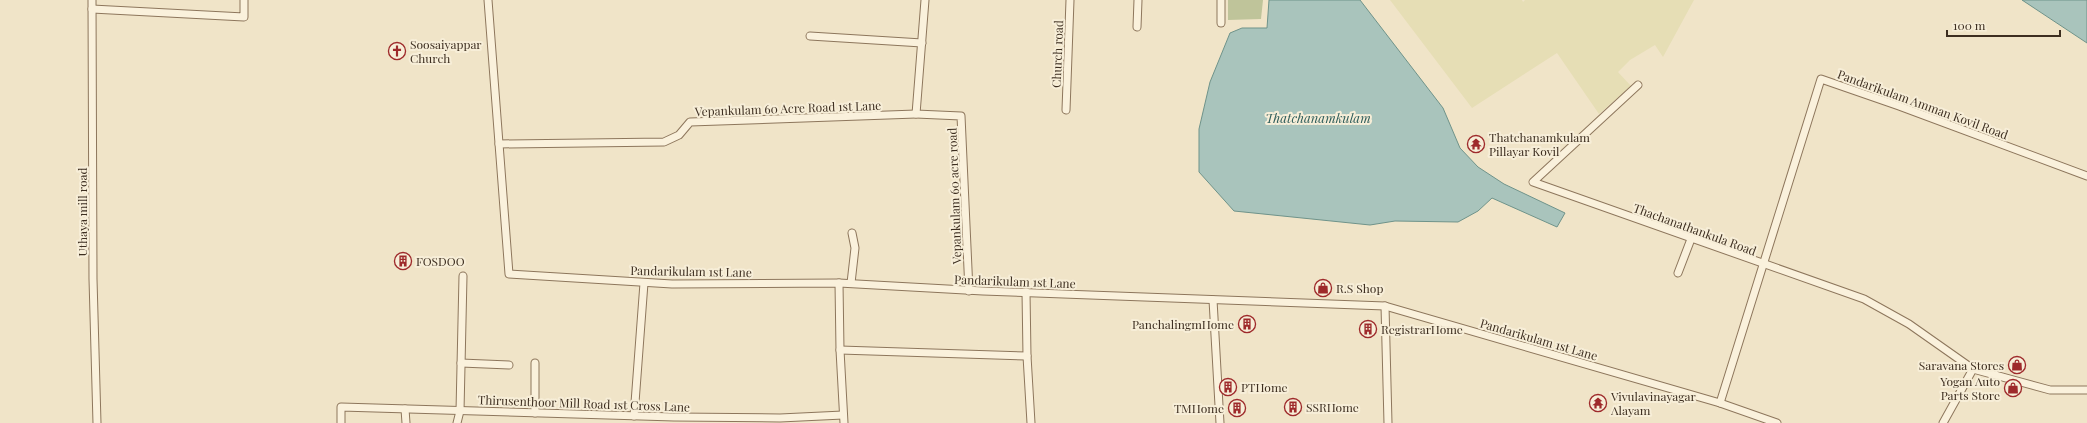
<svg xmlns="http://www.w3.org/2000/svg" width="2087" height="423" viewBox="0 0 2087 423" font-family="'Playfair Display',serif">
<rect width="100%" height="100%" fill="#f0e4c8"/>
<polygon fill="#e6deb5" points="1390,0 1522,0 1523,2 1525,0 1694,0 1663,57 1655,45 1630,60 1618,72 1631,86 1599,114 1557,53 1472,108"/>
<polygon fill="#bfc49a" points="1228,0 1263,0 1261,19 1228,20"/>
<g fill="#a9c4bc" stroke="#6f938a">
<polygon points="1269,0 1360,0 1443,108 1460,148 1478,167 1504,184 1565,213 1557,227 1492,198 1478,211 1458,222 1395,221 1370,225 1234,211 1199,172 1199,129 1210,82 1230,33 1242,28 1267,28"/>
<polygon points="2022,0 2087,0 2087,43"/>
</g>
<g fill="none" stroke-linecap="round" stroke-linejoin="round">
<g stroke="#8d765c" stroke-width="9">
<g id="minor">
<polyline points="92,0 93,279 97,423"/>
<polyline points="488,0 509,274 672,284 839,283 983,291 1385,306 1720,403 1777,423"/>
<polyline points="925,0 916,114 961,116 969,291"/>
<polyline points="92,9 244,17 244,0"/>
<polyline points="1221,23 1221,0"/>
<polyline points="1137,27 1138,0"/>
<polyline points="810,36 922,43"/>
<polyline points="1638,85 1533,182 1864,299 1909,324 1973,369"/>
<polyline points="1066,110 1070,0"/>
<polyline points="499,144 664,142 679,135 690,122 916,114"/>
<polyline points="1678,273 1691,239"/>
<polyline points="839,283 840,350 844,423"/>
<polyline points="851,283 855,248 852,233"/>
<polyline points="1026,292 1027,356 1031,423"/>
<polyline points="1213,300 1220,423"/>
<polyline points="1385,306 1388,423"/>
<polyline points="840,350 1027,356"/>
<polyline points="461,363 509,365"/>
<polyline points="535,363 535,413"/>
<polyline points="1720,403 1821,79 1899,106 2087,176"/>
<polyline points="405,409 406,423"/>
<polyline points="634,416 644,283"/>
<polyline points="341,423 341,407 674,417 780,418 843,415"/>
<polyline points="457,423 460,411 463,276"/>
<polyline points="1943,423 1973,369 2050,390 2087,390"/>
</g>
</g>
<use href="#minor" stroke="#faf1dc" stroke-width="7"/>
</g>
<defs>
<g id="church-ring" transform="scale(0.9)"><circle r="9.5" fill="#f7eed8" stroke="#9e2a2b" stroke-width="1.5"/><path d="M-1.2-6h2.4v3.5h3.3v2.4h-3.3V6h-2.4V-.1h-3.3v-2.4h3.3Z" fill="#9e2a2b"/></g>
<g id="temple-ring" transform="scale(0.9)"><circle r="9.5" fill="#f7eed8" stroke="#9e2a2b" stroke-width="1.5"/><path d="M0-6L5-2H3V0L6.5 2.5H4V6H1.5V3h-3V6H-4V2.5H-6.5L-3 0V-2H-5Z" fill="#9e2a2b"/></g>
<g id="building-ring" transform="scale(0.9)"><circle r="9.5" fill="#f7eed8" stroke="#9e2a2b" stroke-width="1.5"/><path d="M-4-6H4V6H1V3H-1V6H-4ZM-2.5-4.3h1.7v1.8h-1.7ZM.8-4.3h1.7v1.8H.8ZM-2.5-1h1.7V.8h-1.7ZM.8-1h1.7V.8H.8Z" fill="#9e2a2b"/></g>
<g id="shop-ring" transform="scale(0.9)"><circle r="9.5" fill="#f7eed8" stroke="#9e2a2b" stroke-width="1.5"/><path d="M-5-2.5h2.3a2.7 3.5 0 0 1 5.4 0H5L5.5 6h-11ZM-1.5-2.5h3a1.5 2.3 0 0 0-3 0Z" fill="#9e2a2b"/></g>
</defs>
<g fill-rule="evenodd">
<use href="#church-ring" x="397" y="51"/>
<use href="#temple-ring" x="1476" y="144"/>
<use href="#building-ring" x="403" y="261"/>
<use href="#shop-ring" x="1323" y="288"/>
<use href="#building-ring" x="1247" y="324"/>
<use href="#building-ring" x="1368" y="329"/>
<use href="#shop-ring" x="2017" y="365"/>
<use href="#building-ring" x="1228" y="387"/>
<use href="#shop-ring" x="2013" y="388"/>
<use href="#temple-ring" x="1598" y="403"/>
<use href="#building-ring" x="1293" y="407"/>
<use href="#building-ring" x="1237" y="408"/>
</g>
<g text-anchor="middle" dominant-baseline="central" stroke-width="4" stroke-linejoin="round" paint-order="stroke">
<g font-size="12" fill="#3d2e20" stroke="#f7eed8" text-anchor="start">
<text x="410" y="44">Soosaiyappar<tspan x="410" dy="14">Church</tspan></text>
<text x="1489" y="137">Thatchanamkulam<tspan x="1489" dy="14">Pillayar Kovil</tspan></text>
<text x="416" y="261">FOSDOO</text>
<text x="1336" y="288">R.S Shop</text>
<text x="1234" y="324" text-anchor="end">PanchalingmHome</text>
<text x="1381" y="329">RegistrarHome</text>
<text x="2004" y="365" text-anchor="end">Saravana Stores</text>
<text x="2000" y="381" text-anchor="end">Yogan Auto<tspan x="2000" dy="14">Parts Store</tspan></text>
<text x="1241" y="387">PTHome</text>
<text x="1611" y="396">Vivulavinayagar<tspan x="1611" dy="14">Alayam</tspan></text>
<text x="1306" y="407">SSRHome</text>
<text x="1224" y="408" text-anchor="end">TMHome</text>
</g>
<g font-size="12" fill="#3d2e20" stroke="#f7eed8">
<text transform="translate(1057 54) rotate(-88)">Church road</text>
<text transform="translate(1923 104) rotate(20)">Pandarikulam Amman Kovil Road</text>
<text transform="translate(788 108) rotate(-2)">Vepankulam 60 Acre Road 1st Lane</text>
<text transform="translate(954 196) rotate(-92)">Vepankulam 60 acre road</text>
<text transform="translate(82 212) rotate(-90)">Uthaya mill road</text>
<text transform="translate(1695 229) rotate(20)">Thachanathankula Road</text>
<text transform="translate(691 271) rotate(1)">Pandarikulam 1st Lane</text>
<text transform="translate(1015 281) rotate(2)">Pandarikulam 1st Lane</text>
<text transform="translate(1539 339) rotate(16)">Pandarikulam 1st Lane</text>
<text transform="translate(584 403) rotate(2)">Thirusenthoor Mill Road 1st Cross Lane</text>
</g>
<g font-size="13" font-style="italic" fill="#2f5d5a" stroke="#f7eed8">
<text x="1318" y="117">Thatchanamkulam</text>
</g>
</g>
<path d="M1947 30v6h113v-6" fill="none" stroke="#3d2e20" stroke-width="2"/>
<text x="1953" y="30" font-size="12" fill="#3d2e20" stroke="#f7eed8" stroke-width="3" paint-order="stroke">100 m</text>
</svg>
